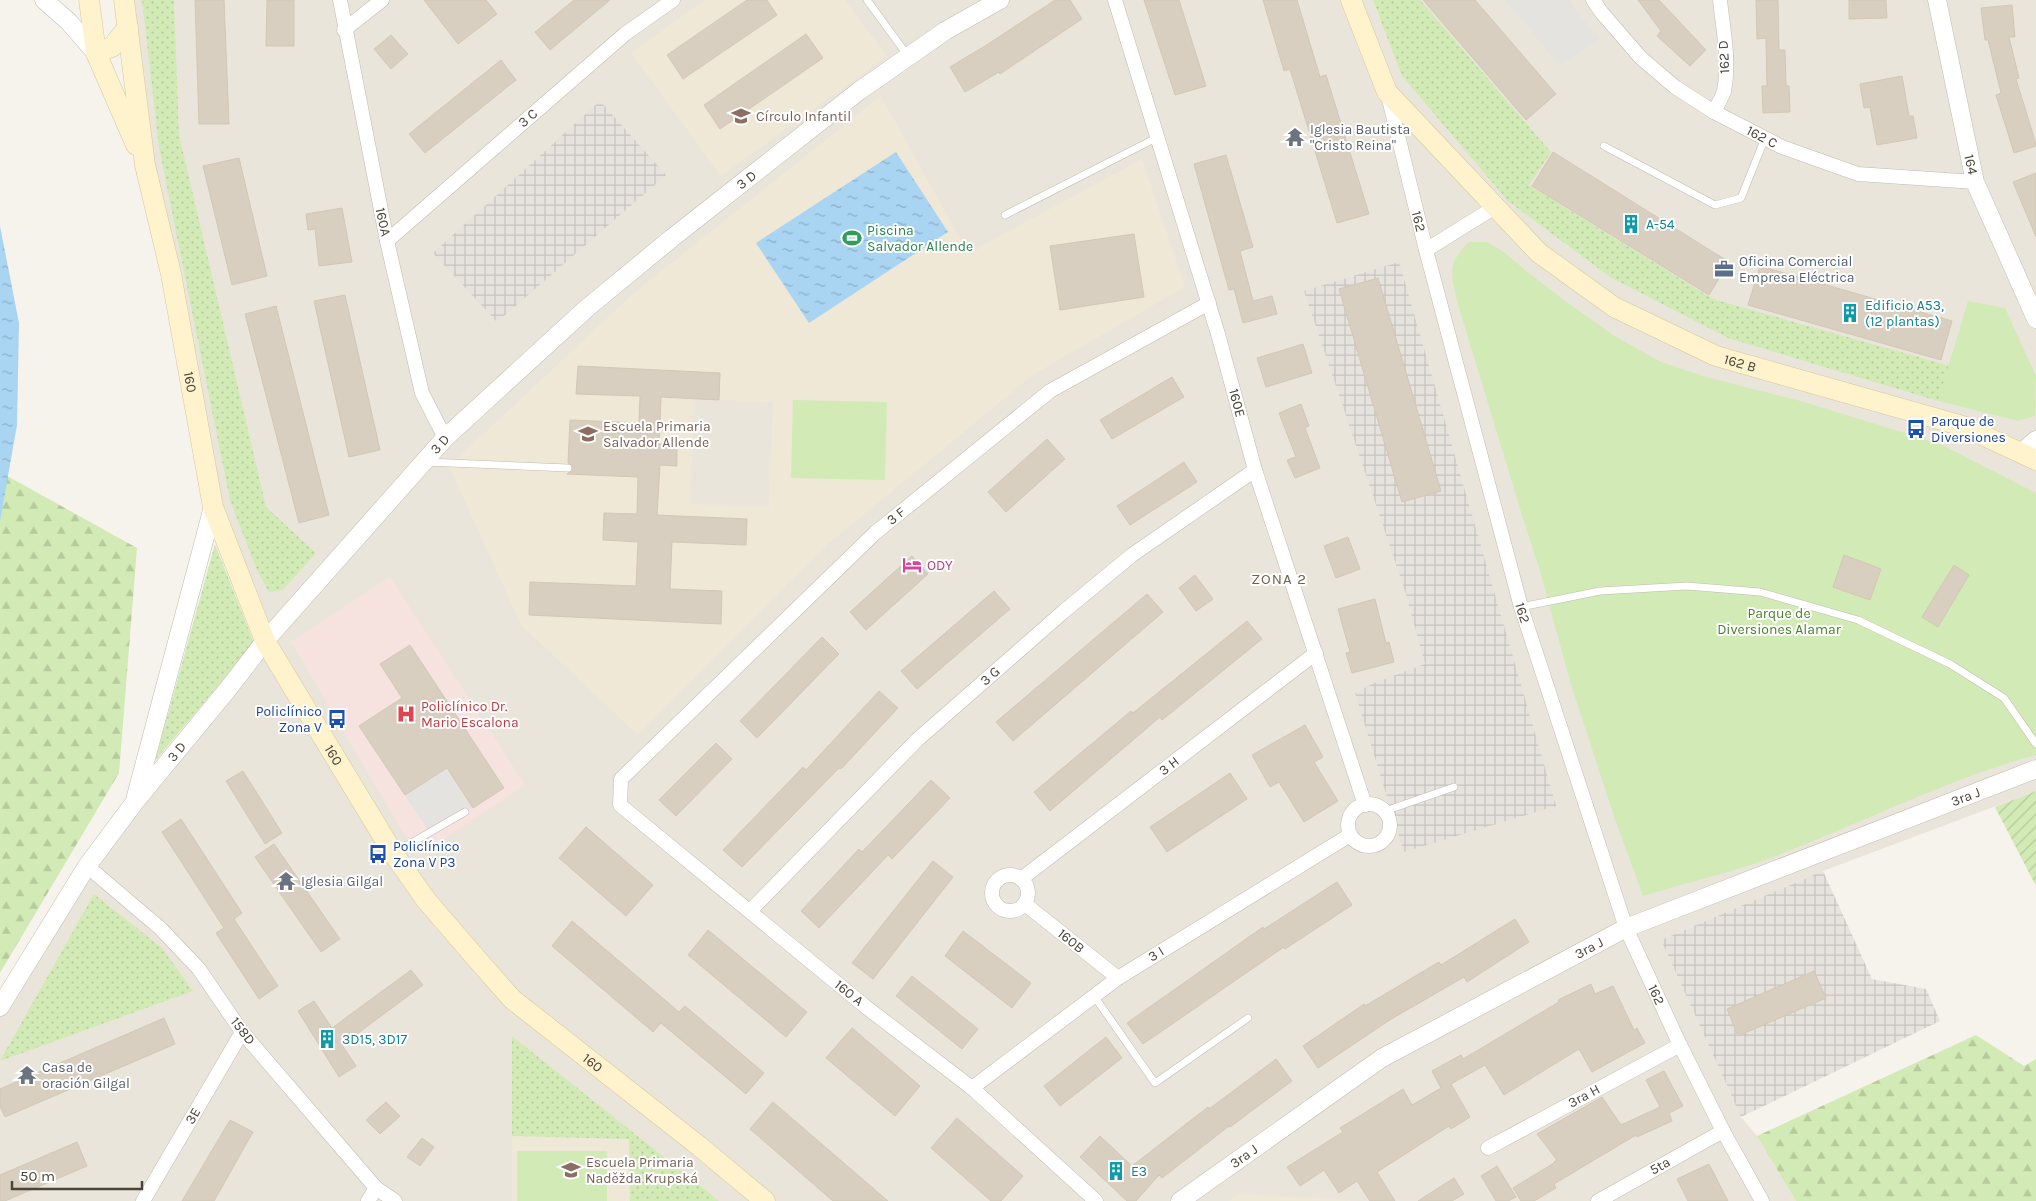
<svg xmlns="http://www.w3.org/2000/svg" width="2036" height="1201" viewBox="0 0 2036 1201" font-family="Karla,sans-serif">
<defs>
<pattern id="industrial-grid" width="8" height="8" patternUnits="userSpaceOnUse" patternTransform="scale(1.25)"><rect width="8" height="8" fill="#e6e2dd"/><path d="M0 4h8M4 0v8" fill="none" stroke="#c7c3be"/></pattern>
<pattern id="grass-dots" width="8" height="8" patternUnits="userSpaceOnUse" patternTransform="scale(1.25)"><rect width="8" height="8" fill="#d2eab5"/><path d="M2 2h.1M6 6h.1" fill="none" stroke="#b6ca9c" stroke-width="1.8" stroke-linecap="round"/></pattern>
<pattern id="forest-firs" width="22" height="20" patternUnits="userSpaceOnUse" patternTransform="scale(1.25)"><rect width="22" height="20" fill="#d2eab5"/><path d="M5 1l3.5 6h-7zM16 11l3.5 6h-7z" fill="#b6ca9c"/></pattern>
<pattern id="garden-furrows" width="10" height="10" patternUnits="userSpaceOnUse" patternTransform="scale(1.25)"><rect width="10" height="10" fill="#d2eab5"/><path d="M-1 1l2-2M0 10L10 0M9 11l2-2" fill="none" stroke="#b6ca9c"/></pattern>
<pattern id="water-ripples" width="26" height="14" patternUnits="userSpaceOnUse" patternTransform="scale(1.25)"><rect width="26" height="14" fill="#a9d4f2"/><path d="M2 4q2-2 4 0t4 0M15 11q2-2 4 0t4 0" fill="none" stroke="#8caec5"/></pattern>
</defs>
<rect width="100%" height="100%" fill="#f6f3ec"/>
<polygon fill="#eae5da" points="124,0 2036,0 2036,791 1823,871 1661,940 1741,1117 1757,1136 1796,1201 0,1201 0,1007 87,866 265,641 213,507"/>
<g fill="url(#industrial-grid)">
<polygon points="600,101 666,175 497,322 433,253"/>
<polygon points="1399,262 1556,806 1404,852 1355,693 1374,683 1425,664 1405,591 1304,291"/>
<polygon points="1823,871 1872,979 1926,989 1940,1021 1741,1117 1661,940"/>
</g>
<g fill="#efe8d6" fill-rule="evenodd">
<polygon points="705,0 845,0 887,56 721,176 631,53"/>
<path d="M881,96L969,255L985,244L1142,159L1185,287L1034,374L822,549L638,735L521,625L449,466L635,292ZM694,399L773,402L769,507L690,504Z"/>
<polygon points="512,1136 629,1139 630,1201 512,1201"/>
<polygon points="1238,1194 1350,1200 1350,1201 1229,1201"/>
</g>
<polygon fill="#f6e3e0" points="390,577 525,785 419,855 410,844 291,642"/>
<g fill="url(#grass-dots)">
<polygon points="142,0 174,0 179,135 266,507 316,553 283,590 269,592 257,570 230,500 159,147"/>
<polygon points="1373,0 1420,0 1551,152 1529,185 1713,299 1950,366 1938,401 1728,338 1610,277 1508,201 1402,76"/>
<polygon points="215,544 254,643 155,761"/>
<polygon points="94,894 162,948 193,991 0,1061"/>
<polygon points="512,1036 719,1201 630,1201 629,1139 512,1136"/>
</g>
<g fill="url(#forest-firs)">
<polygon points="0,472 137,548 119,773 0,973"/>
<polygon points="1976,1035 2024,1066 2036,1059 2036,1201 1796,1201 1757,1136"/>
</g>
<g fill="#d2eab5">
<path d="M1469,242H1487L1504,252L1530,274L1568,303L1616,337L1661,362L1706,377L1801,401L1940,444L2036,493V755C1948,779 1866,821 1781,854C1737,871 1688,882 1643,896L1615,819L1571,685L1540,571L1521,512L1457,301C1451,273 1447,263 1469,242Z"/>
<polygon points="1968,301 2005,308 2036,376 2035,416 2018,421 1938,401"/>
<polygon points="793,400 887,402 885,480 791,478"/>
<rect x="517" y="1151" width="90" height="50"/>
</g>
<polygon fill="url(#garden-furrows)" points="2036,791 2036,886 1995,807"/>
<g fill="#e5e3e0">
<polygon points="1505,0 1570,0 1575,10 1600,38 1560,66"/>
<polygon points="447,768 473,808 431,835 405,795"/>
</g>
<g fill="url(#water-ripples)">
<polygon points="896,152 948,232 809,323 756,243"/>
<polygon points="0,226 19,323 17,425 0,521"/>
</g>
<g fill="#d8cfc1" stroke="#d3c7b4">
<polygon points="195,0 224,0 229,124 199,124"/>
<polygon points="267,0 294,0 294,46 266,46"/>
<polygon points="424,0 486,0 497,14 458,44"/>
<polygon points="574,0 610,0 550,50 535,32"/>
<polygon points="747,0 767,0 777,15 683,79 667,55"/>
<polygon points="1055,0 1070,0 1082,19 1000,74 999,72 965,92 950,67 985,46"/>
<polygon points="1144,0 1179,0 1206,86 1175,95"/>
<polygon points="1263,0 1297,0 1320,77 1326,75 1369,214 1337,223 1290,69 1284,71"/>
<polygon points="1423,0 1475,0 1556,94 1526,120"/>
<polygon points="1638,0 1659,0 1706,50 1690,66 1657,36 1661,31"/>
<polygon points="1756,0 1778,0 1779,50 1785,50 1786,86 1789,86 1790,112 1763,113 1762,86 1767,86 1766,38 1757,39"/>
<polygon points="1849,0 1886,0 1887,18 1849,19"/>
<polygon points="2012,5 2015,37 2009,37 2019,78 2016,79 2036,144 2036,146 2014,153 1996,95 2001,93 1988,40 1985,40 1981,8"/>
<polygon points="806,34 823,58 720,129 704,105"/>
<polygon points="391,35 408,54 391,69 374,49"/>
<polygon points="501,60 516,80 425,153 409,134"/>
<polygon points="1902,76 1909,116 1913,116 1917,138 1877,145 1870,107 1864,108 1860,84"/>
<polygon points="1553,152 1729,262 1709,295 1532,186"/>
<polygon points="1226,155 1253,247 1240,251 1253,301 1272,296 1277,314 1243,323 1234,289 1229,290 1194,164"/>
<polygon points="239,158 267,276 232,285 203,166"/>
<polygon points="2036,173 2036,237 2013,182"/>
<polygon points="342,208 352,262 319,266 315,229 308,230 306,214"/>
<polygon points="1134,234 1144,297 1060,310 1050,246"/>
<polygon points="1760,266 1952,321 1941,360 1748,305"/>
<polygon points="1378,278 1441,491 1402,502 1339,289"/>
<polygon points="345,295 380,450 349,457 314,301"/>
<polygon points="276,306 329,515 299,523 245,314"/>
<polygon points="1303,344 1312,373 1266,387 1257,358"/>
<polygon points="578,366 720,373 719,400 661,397 659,444 677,444 677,466 660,465 657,515 747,519 746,545 672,542 670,589 722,591 721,624 529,615 530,582 636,586 638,542 603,540 604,513 637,514 638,477 567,474 573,469 572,465 568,463 570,420 639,423 640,396 576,394"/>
<polygon points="1172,377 1184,397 1112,439 1100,420"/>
<polygon points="1301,404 1309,426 1305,428 1320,468 1295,478 1287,460 1296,457 1279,413"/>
<polygon points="1047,439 1065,459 1006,512 988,492"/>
<polygon points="1184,462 1197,482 1130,525 1117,506"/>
<polygon points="1348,537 1360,569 1336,578 1324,546"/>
<polygon points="1844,555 1881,569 1870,600 1833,587"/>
<polygon points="912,556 928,574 866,630 850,612"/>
<polygon points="1954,565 1969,575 1938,627 1922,617"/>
<polygon points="1195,575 1213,599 1196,611 1179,588"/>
<polygon points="994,591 1010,609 917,689 901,671"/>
<polygon points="1147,594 1163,612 1013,741 996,722"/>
<polygon points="1375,599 1386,643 1389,642 1394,662 1352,673 1346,653 1350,652 1338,609"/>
<polygon points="1247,621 1262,639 1162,720 1160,717 1050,811 1034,792 1131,711 1133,713"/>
<polygon points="822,637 839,654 757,738 740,721"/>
<polygon points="410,645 504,788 473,808 447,768 405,795 359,726 402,698 380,664"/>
<polygon points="879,691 898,708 841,769 839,768 742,867 723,850 803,767 806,770"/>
<polygon points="1305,725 1323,757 1314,762 1338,801 1304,822 1279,782 1270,787 1252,755"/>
<polygon points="716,743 732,759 676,816 659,800"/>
<polygon points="243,771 282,833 265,844 226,781"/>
<polygon points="1230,773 1247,799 1167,852 1150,827"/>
<polygon points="931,780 950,798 892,859 888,855 819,928 801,911 859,849 862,852"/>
<polygon points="181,819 242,913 234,919 278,986 259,999 216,933 224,928 162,832"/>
<polygon points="586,827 653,885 626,916 559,858"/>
<polygon points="274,844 340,939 321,952 255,857"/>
<polygon points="933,861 953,877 873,979 852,963"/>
<polygon points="1337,882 1352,905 1285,949 1284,947 1143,1044 1127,1023 1263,927 1264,929"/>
<polygon points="1515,919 1529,942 1467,982 1464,977 1388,1021 1318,1068 1303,1046 1364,1004 1365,1006 1439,962 1441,965"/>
<polygon points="572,921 679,1012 685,1006 764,1073 746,1094 661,1023 653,1032 552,946"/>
<polygon points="708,930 807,1012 786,1037 688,955"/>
<polygon points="963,931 1031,983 1012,1008 945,956"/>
<polygon points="411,970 423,985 342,1045 356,1066 339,1077 298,1011 314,1001 332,1028"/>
<polygon points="1814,971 1826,998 1738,1036 1727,1009"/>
<polygon points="912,976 978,1029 962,1049 896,996"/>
<polygon points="1591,984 1595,994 1613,986 1634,1030 1637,1028 1645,1043 1592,1072 1579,1049 1504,1095 1485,1065 1451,1084 1470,1117 1451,1129 1449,1126 1377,1172 1395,1201 1370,1201 1357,1181 1339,1193 1324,1170 1300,1186 1287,1167 1343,1132 1340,1128 1403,1089 1412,1105 1441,1088 1432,1071 1461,1055 1463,1059 1559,1002 1558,1000"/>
<polygon points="164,1018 175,1044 5,1117 0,1106 0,1089"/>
<polygon points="852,1028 920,1086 895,1116 826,1058"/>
<polygon points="1106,1037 1122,1058 1060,1106 1044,1086"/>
<polygon points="1276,1059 1292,1081 1230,1127 1229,1126 1162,1178 1159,1175 1136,1201 1127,1201 1080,1157 1100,1136 1132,1166 1208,1107 1209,1109"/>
<polygon points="1664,1071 1683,1106 1669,1113 1672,1121 1637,1137 1636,1135 1554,1184 1556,1188 1534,1201 1521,1201 1513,1188 1554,1163 1554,1162 1557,1160 1537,1134 1602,1097 1621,1125 1660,1107 1646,1080"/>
<polygon points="386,1102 400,1116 380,1134 366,1120"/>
<polygon points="773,1102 888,1201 833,1201 750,1129"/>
<polygon points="957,1118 1023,1176 1001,1201 991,1201 931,1148"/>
<polygon points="230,1120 253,1132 214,1201 182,1201"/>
<polygon points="422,1138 434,1147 420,1166 407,1157"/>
<polygon points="77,1142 87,1166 5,1201 0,1201 0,1175"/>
<polygon points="1709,1164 1728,1201 1688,1201 1677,1179"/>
<polygon points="1497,1166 1516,1197 1508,1201 1496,1201 1481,1176"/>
<polygon points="1454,1178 1464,1194 1452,1201 1418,1201"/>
</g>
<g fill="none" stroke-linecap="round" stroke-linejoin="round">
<g stroke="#c2bbae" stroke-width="8">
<g id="service">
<polyline points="867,0 908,56"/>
<polyline points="1604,146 1715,205 1741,198 1765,138"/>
<polyline points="1005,215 1158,137"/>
<polyline points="426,462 568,468"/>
<polyline points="1521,607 1600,591 1687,586 1760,592 1858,620 1950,664 2004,698 2036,744"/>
<polyline points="1385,811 1454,787"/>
<polyline points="394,853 465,812"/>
<polyline points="1094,996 1155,1083 1248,1018"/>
</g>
</g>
<g stroke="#c2bbae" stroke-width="15">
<g id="minor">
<polyline points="340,0 387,241 422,393 445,438"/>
<polyline points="1115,0 1218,334 1255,470 1365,805"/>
<polyline points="1593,0 1602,13 1641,58 1675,87 1714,112 1782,147 1858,174 1975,182"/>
<polyline points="344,30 382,0"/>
<path id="s1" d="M1388,95L1426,250L1521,607L1626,928L1680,1045L1723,1131L1762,1201"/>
<path d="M1714,112C1717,105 1722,98 1724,91C1730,62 1723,29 1720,0"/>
<polyline points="387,241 625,34 673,0"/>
<polyline points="1426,250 1495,207"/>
<circle cx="1369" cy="825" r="21"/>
<polyline points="87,866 160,928 199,969 242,1032 376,1188 395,1201"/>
<circle cx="1010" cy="893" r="18"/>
<polyline points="1021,879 1316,653"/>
<polyline points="1025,904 1118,978"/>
<polyline points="750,911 917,740 1063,612 1132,555 1255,470"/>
<polyline points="972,1088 1118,978 1350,835"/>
<polyline points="1488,1148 1680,1045"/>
<polyline points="143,1201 242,1032"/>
<polyline points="368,1201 376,1188"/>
<polyline points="1096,1201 972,1088 866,1007 620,805 621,779 875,533 1050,391 1209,303"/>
<polyline points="1598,1201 1723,1131"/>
</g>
</g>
<g stroke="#c2bbae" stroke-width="19">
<g id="tertiary">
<polyline points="44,0 68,21 96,53"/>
<path id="s2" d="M1937,0L1975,182L2036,319"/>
<polyline points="2022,452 2036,440"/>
<polyline points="136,796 213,507"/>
<path id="s3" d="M0,1007L87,866L134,803L228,689L265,641L445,438L587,308L672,238L859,91L945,31L1000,0"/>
<path id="s4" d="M1180,1201L1382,1058L1626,928L2036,769"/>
</g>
</g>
<g stroke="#d6c79b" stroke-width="21">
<g id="secondary">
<polyline points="89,0 96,53 136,145"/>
<path id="s5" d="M124,0L145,165L171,274L213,507L265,641L393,853L426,900L482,965L512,999L699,1146L765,1201"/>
<path id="s6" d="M1351,0L1387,92L1539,253L1614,307L1716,356L1963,426L2036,460"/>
<polyline points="96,53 112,47 128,27"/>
</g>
</g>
<use href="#service" stroke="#fff" stroke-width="7"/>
<use href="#minor" stroke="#fff" stroke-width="14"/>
<use href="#tertiary" stroke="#fff" stroke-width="18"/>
<use href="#secondary" stroke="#fff3cd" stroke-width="20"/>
</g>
<defs>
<g id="school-bare" transform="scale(1.5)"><path d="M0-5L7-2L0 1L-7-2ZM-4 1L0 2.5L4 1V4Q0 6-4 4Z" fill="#8d6e63" stroke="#fff" stroke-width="2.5" paint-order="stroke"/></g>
<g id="temple-bare" transform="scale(1.5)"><path d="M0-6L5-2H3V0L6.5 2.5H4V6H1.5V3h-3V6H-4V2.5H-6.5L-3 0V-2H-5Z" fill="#6b7280" stroke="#fff" stroke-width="2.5" paint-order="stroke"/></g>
<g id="building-bare" transform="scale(1.5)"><path d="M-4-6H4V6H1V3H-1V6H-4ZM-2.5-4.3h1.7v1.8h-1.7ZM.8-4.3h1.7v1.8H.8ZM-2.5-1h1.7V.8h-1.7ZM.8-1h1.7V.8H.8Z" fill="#0f9aa8" stroke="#fff" stroke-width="2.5" paint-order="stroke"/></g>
<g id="stadium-bare" transform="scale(1.5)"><path d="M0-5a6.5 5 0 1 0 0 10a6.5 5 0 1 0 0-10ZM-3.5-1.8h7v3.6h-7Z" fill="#2e9e5b" stroke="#fff" stroke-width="2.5" paint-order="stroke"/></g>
<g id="office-bare" transform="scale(1.5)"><path d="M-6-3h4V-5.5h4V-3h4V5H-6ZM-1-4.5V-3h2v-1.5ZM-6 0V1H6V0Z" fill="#5c6f8a" stroke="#fff" stroke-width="2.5" paint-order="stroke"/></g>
<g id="bus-bare" transform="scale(1.5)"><path d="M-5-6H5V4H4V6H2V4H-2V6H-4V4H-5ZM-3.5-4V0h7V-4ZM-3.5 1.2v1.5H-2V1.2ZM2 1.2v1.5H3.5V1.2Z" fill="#1a4fb4" stroke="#fff" stroke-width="2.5" paint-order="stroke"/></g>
<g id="hotel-bare" transform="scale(1.5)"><path d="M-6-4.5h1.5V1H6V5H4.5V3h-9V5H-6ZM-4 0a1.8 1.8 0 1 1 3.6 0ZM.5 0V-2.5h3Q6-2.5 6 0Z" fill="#d1479c" stroke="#fff" stroke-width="2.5" paint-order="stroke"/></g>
<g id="hospital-bare" transform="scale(1.5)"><path d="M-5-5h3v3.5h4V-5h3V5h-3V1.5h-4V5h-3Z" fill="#e0444e" stroke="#fff" stroke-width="2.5" paint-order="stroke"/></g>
</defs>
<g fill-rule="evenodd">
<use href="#school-bare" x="741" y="116"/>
<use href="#temple-bare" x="1295" y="137"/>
<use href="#building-bare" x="1631" y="224"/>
<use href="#stadium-bare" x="852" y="238"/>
<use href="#office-bare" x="1724" y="269"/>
<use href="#building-bare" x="1850" y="313"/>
<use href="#bus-bare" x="1916" y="429"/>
<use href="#school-bare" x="588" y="434"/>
<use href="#hotel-bare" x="912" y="565"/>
<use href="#hospital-bare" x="406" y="714"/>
<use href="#bus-bare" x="337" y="719"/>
<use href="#bus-bare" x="378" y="854"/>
<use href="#temple-bare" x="286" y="881"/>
<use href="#building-bare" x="327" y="1039"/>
<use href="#temple-bare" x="27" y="1075"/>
<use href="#school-bare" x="571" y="1170"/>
<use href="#building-bare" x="1116" y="1171"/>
</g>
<g text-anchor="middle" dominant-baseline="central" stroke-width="4" stroke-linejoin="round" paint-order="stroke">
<g font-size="14" fill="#4b4439" stroke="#fff">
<text transform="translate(1724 57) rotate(-93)">162 D</text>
<text transform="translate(528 118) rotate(-41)">3 C</text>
<text transform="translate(1762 137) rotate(27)">162 C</text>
<text stroke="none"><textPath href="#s2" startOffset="168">164</textPath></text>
<text stroke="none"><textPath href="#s3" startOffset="1121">3 D</textPath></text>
<text stroke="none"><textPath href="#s1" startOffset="130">162</textPath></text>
<text transform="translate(383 222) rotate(78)">160A</text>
<text stroke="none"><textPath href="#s6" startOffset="551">162 B</textPath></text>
<text stroke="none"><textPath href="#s5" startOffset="388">160</textPath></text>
<text transform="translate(1237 403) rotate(75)">160E</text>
<text stroke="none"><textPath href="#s3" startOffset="716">3 D</textPath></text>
<text transform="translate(896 516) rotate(-39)">3 F</text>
<text stroke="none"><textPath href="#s1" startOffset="535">162</textPath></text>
<text transform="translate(990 676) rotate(-41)">3 G</text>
<text stroke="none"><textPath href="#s3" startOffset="311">3 D</textPath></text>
<text stroke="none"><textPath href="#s5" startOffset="792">160</textPath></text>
<text transform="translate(1169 766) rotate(-38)">3 H</text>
<text stroke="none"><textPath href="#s4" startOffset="888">3ra J</textPath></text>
<text transform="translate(1071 941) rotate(39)">160B</text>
<text stroke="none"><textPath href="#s4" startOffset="482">3ra J</textPath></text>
<text transform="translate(1156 954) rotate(-32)">3 I</text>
<text transform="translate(849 993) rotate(39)">160 A</text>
<text stroke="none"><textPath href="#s1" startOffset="940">162</textPath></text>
<text transform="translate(243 1031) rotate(52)">158D</text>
<text stroke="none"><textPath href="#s5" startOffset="1198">160</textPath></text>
<text transform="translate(1584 1096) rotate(-28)">3ra H</text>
<text transform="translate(193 1116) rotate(-60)">3E</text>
<text stroke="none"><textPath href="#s4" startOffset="78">3ra J</textPath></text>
<text transform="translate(1660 1166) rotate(-29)">5ta</text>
</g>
<g font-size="14" fill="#785e54" stroke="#fff" text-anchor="start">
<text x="756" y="116">Círculo Infantil</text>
<text x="603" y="426">Escuela Primaria<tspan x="603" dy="16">Salvador Allende</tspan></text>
<text x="586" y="1162">Escuela Primaria<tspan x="586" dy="16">Naděžda Krupská</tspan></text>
</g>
<g font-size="14" fill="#5b616d" stroke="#fff" text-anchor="start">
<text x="1310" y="129">Iglesia Bautista<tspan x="1310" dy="16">"Cristo Reina"</tspan></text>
<text x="301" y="881">Iglesia Gilgal</text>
<text x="42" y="1067">Casa de<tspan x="42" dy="16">oración Gilgal</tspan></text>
</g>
<g font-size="14" fill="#0d838f" stroke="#fff" text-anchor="start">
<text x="1646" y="224">A-54</text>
<text x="1865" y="305">Edificio A53,<tspan x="1865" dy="16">(12 plantas)</tspan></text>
<text x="342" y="1039">3D15, 3D17</text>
<text x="1131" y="1171">E3</text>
</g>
<g font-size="14" fill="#27864d" stroke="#fff" text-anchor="start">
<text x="867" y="230">Piscina<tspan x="867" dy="16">Salvador Allende</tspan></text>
</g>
<g font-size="14" fill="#4e5e75" stroke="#fff" text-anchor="start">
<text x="1739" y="261">Oficina Comercial<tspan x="1739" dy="16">Empresa Eléctrica</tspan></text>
</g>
<g font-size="14" fill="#164399" stroke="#fff" text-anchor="start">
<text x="1931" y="421">Parque de<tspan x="1931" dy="16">Diversiones</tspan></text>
<text x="322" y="711" text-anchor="end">Policlínico<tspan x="322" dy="16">Zona V</tspan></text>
<text x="393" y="846">Policlínico<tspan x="393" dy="16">Zona V P3</tspan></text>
</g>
<g font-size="14" fill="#b23c85" stroke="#fff" text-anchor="start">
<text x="927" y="565">ODY</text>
</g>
<g font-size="14" fill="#4a7f2a" stroke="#fff">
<text x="1779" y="613">Parque de<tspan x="1779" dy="16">Diversiones Alamar</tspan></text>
</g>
<g font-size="14" fill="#be3a42" stroke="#fff" text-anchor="start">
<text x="421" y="706">Policlínico Dr.<tspan x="421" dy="16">Mario Escalona</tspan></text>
</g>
<g font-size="15" letter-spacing="1" fill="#6e6250" stroke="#fff">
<text x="1279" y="579">ZONA 2</text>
</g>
</g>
<path d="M12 1181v8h130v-8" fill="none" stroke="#4b4439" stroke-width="2.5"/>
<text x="20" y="1181" font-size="15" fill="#4b4439" stroke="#ffffff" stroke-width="4" paint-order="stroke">50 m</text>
</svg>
